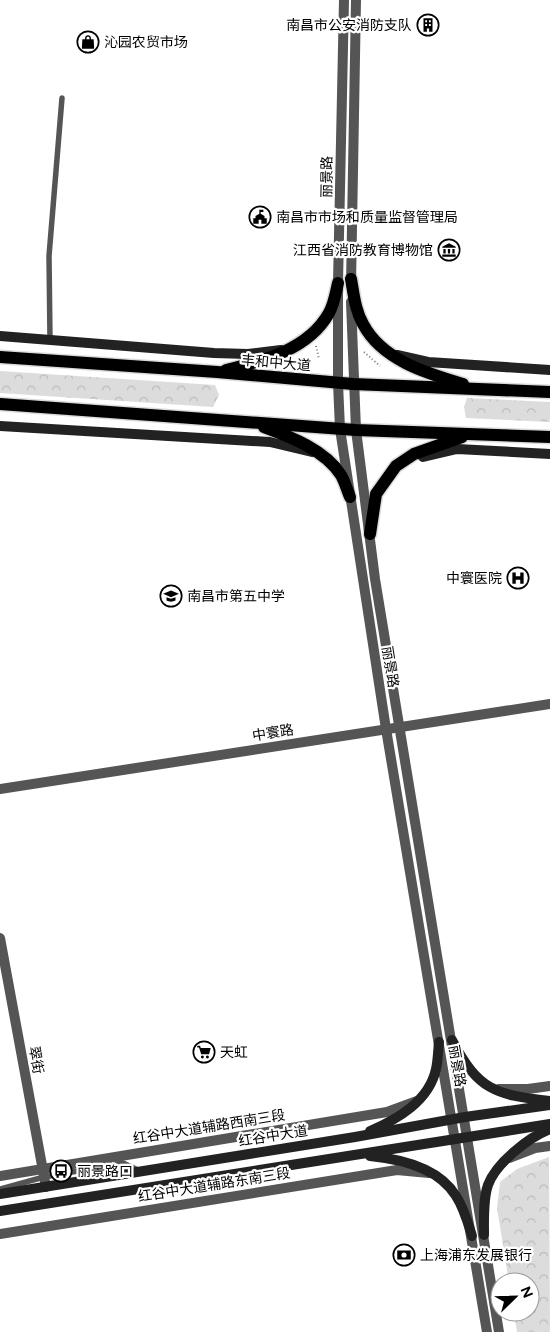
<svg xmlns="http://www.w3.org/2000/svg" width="550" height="1332" viewBox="0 0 550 1332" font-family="Figtree,'Noto Sans SC',sans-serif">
<defs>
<pattern id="park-crowns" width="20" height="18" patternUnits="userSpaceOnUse" patternTransform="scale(1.25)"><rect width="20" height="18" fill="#dcdcdc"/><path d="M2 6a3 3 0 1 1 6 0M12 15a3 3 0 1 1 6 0" fill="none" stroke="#bbb"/></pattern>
</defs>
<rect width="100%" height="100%" fill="#fff"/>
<g fill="url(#park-crowns)">
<polygon points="0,371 215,385 219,395 213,407 0,393"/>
<polygon points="467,398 550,402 550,422 466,418 464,407"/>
<polygon points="549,1157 550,1332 517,1332 514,1312 530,1312 530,1282 509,1282 497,1208 500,1182 517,1169"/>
</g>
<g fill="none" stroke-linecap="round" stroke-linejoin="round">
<g stroke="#dbdbdb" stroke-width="15">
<g id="primary">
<path d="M351,279C354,295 355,310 363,324C382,360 426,373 463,384"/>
<polyline points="0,357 217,372 353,384 550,392"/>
<path d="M226,370C264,361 309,349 329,313C334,304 336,292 338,283"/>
<polyline points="0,404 356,430 550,437"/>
<path d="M264,427C291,437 325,450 341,475C345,482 347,490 350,497"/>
<polyline points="370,534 376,494 396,466 414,454 462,437"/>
</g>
</g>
<g stroke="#777" stroke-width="2" stroke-dasharray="1 2.5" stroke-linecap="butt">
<polyline points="316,346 319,359"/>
<polyline points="364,352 380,366"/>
</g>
<g stroke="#555" stroke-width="5.5">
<polyline points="50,339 49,256 62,98"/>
<polyline points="0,1189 44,1177 123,1163 138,1170"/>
</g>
<polyline stroke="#555" stroke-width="10" points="0,938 46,1187"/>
<g stroke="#555" stroke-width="10">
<polyline points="344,0 338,283 338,383 340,429 386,729 487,1332"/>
<polyline points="351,285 356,0"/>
<polyline points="351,302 356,430 375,579 499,1332"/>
<polyline points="0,789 550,704"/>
<polyline points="499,1089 528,1089 550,1086"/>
<polyline points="509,1158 535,1148 550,1146"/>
<polyline points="0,1176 387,1112 417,1101"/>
<polyline points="0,1234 397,1170 429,1173"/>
</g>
<g stroke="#222" stroke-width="10">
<polyline points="0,336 214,353 248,354 281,350"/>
<polyline points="397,355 428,362 550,370"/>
<polyline points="0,426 270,442 312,452"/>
<polyline points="423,457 457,449 550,454"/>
<path d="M452,1040C478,1090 495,1095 550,1101"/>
<path d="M370,1131C398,1119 429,1101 436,1069C438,1060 438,1051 439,1042"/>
<path d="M370,1156C401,1159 439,1168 456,1196C464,1208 468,1223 472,1236"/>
<polyline points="0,1194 355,1137 465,1117 550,1105"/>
<polyline points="0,1211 550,1124"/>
<path d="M484,1235C484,1219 483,1199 488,1185C496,1163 529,1137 550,1129"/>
</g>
<use href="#primary" stroke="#000" stroke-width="12"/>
</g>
<defs>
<g id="building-ring" transform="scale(1.125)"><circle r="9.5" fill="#fff" stroke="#000" stroke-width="1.5"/><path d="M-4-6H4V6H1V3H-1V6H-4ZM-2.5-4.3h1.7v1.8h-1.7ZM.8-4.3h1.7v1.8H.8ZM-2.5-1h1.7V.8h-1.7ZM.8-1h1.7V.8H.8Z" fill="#000"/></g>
<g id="shop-ring" transform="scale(1.125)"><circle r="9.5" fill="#fff" stroke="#000" stroke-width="1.5"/><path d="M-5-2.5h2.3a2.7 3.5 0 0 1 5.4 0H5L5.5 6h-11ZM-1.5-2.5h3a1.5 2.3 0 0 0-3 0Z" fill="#000"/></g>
<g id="civic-ring" transform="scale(1.125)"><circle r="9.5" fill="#fff" stroke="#000" stroke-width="1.5"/><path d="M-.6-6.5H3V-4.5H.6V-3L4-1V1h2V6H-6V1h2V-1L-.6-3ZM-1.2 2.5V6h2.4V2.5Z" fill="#000"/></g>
<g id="museum-ring" transform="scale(1.125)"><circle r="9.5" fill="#fff" stroke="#000" stroke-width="1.5"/><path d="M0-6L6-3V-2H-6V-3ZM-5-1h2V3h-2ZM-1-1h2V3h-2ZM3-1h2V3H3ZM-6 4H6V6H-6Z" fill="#000"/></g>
<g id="hospital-ring" transform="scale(1.125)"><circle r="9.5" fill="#fff" stroke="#000" stroke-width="1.5"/><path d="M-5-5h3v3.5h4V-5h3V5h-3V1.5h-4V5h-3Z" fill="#000"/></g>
<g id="school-ring" transform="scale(1.125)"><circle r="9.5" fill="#fff" stroke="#000" stroke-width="1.5"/><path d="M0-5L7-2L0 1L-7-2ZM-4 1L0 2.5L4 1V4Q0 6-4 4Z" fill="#000"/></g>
<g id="supermarket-ring" transform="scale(1.125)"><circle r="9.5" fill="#fff" stroke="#000" stroke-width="1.5"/><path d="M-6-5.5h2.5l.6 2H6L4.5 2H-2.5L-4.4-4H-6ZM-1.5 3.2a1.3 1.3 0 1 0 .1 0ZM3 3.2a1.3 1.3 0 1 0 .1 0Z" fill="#000"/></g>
<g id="bus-ring" transform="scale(1.125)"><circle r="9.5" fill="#fff" stroke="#000" stroke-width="1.5"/><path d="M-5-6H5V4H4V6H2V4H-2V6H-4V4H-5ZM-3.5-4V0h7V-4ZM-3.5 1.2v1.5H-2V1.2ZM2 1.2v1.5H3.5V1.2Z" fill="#000"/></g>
<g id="bank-ring" transform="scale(1.125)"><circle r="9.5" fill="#fff" stroke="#000" stroke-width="1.5"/><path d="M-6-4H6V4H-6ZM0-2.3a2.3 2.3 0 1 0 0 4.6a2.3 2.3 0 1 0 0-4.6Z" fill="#000"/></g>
</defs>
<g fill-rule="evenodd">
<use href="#building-ring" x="428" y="25"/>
<use href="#shop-ring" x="88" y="42"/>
<use href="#civic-ring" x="260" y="217"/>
<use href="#museum-ring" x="449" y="250"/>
<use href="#hospital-ring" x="518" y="578"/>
<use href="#school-ring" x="171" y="596"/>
<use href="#supermarket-ring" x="204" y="1052"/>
<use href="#bus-ring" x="61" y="1171"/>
<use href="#bank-ring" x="404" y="1255"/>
</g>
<g text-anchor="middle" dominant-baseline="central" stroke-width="4.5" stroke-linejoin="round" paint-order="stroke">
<g font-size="14" fill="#000" stroke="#fff" text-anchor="start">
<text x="412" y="25" text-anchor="end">南昌市公安消防支队</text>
<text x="104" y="42">沁园农贸市场</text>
<text x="276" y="217">南昌市市场和质量监督管理局</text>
<text x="433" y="250" text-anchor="end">江西省消防教育博物馆</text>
<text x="502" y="578" text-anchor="end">中寰医院</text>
<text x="187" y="596">南昌市第五中学</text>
<text x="220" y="1052">天虹</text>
<text x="77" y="1171">丽景路口</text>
<text x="420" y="1255">上海浦东发展银行</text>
</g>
<g font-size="14" fill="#000" stroke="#fff">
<text transform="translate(327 177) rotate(-89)">丽景路</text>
<text transform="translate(276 363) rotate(5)">丰和中大道</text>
<text transform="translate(390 667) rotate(81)">丽景路</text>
<text transform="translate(273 733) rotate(-9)">中寰路</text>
<text transform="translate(36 1060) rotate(80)">翠街</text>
<text transform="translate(457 1066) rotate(80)">丽景路</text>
<text transform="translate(209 1127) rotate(-9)">红谷中大道辅路西南三段</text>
<text transform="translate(273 1136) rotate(-9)">红谷中大道</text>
<text transform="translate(214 1185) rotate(-9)">红谷中大道辅路东南三段</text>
</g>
</g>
<g transform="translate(515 1297) rotate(67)"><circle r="24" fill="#ffffff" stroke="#999999"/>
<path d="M0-4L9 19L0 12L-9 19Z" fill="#000000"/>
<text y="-8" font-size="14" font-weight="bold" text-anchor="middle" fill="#000000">N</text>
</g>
</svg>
